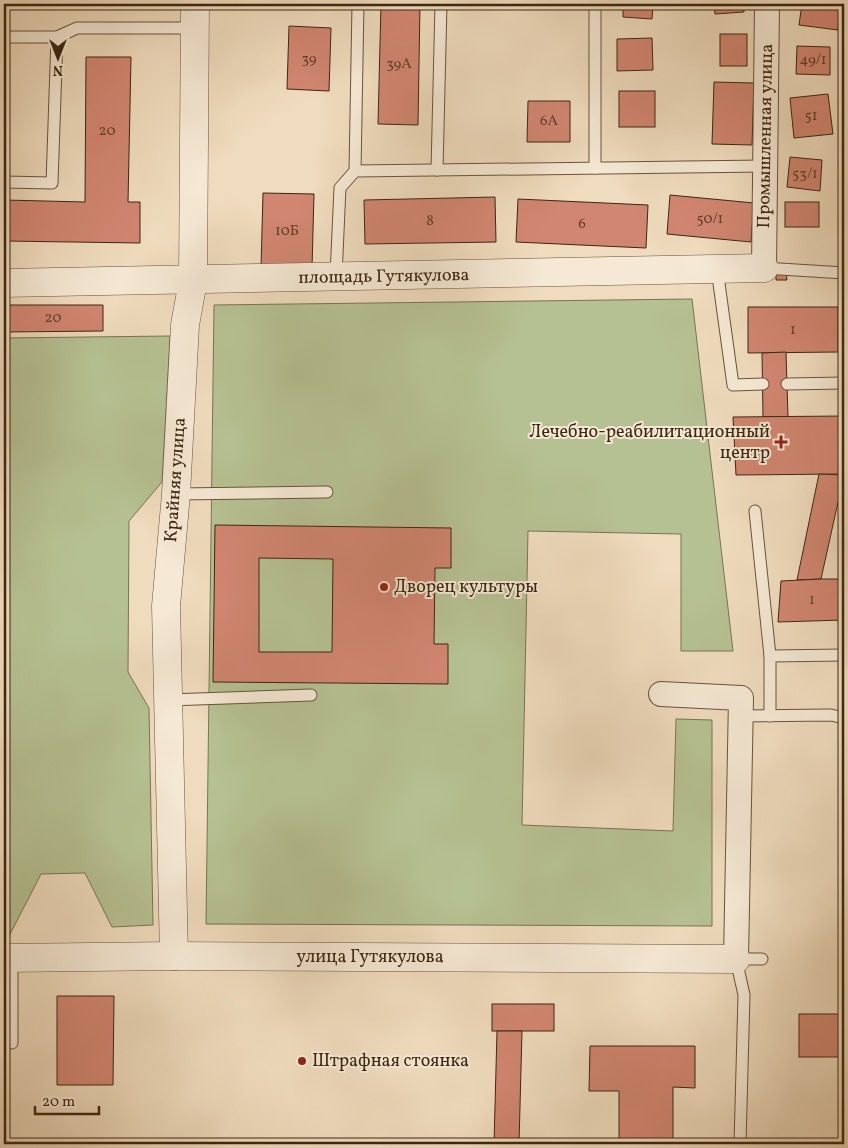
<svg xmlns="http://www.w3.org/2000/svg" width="848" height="1148" viewBox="0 0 848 1148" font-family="Vollkorn,serif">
<rect width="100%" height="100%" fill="#efdbbd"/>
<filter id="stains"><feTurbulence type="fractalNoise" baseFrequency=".004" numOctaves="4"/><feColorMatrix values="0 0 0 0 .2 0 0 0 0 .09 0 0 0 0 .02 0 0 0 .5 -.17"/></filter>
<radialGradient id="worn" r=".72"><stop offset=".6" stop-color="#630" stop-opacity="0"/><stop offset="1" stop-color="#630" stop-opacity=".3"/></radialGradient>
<g fill="#b6c193" stroke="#797452">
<polygon points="692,299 733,651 681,651 681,534 528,531 522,825 673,831 676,719 712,720 712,926 206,924 214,305"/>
<polygon points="170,336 162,482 129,521 128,672 149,708 153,925 112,927 85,873 41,874 6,942 4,942 4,338"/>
</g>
<g fill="#d18671" stroke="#3c2612" fill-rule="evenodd">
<polygon points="381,4 420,4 418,125 378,124"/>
<polygon points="623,4 653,4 652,19 623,17"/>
<polygon points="714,4 744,4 744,12 715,14"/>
<polygon points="802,4 841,4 838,30 799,25"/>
<polygon points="289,26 331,28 329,91 287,89"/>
<rect x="720" y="34" width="27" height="32"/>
<polygon points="652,38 653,70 617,71 617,39"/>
<polygon points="797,46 830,47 830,75 796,74"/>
<polygon points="86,57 131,57 128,202 140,202 140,243 4,241 4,200 85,202"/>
<polygon points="714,82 754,83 752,145 712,144"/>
<rect x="619" y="91" width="36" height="36"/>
<polygon points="828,94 833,134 794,138 790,98"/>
<polygon points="528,101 570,101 570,142 527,142"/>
<polygon points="790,157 822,160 820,191 787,187"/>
<polygon points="263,193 314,194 312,268 261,268"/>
<polygon points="670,195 754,203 751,242 667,234"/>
<polygon points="495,197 496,242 365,244 364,200"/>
<polygon points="518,199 648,205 646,248 516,242"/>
<rect x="785" y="202" width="34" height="25"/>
<polygon points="776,272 786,272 787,280 776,280"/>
<polygon points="4,305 103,305 103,331 4,332"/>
<polygon points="748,307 838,307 838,352 748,353"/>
<polygon points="786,352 788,417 763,417 762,353"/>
<polygon points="844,416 844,474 736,475 733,417"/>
<polygon points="819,474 844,475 821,579 797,580"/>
<path d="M215,525L451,528V568H435L434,644H448V684L213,682ZM259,558L333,559L332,652H259Z"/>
<polygon points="821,579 844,579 844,620 778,622 781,581"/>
<polygon points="57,996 114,996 113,1085 57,1085"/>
<rect x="492" y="1004" width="62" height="27"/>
<rect x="799" y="1014" width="45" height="43"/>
<polygon points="497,1031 522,1031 519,1144 494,1144"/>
<polygon points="590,1046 695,1046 695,1088 673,1087 673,1144 619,1144 619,1091 589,1091"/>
</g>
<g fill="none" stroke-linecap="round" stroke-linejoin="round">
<g stroke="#69533d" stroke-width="13">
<g id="service">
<polyline points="4,37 57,37 77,28 195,28"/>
<polyline points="595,168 595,4"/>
<polyline points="437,170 441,4"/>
<polyline points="355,171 358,4"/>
<polyline points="4,182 52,183 57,37"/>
<polyline points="764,268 844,273"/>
<polyline points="717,269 733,385 763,384"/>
<polyline points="336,276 340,188 355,171 766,166"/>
<polyline points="787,384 844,383"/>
<polyline points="176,494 327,492"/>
<polyline points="755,511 770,656"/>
<polyline points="168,700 311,695"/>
<polyline points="741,716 831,715 844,718"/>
<polyline points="770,716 770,656 844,655"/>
<polyline points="4,1043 12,1043 12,958"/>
<polyline points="740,1144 744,995 736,959 762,959"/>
</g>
</g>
<g stroke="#69533d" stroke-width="26">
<g id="minor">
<polyline points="764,268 767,4"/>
<polyline points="661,694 741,698 736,959"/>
</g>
</g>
<g stroke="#69533d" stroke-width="29">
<g id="tertiary">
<polyline points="4,283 764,268"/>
<polyline points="174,956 166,606 176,494 185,325 193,281 195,4"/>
<polyline points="4,958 174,956 736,959"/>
</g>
</g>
<use href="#service" stroke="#f5e8d4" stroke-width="11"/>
<use href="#minor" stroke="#f5e8d4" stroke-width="24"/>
<use href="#tertiary" stroke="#f5e8d4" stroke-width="28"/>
</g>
<g fill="#8f2418" stroke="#f5e8d4" stroke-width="2">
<path d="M778.5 434.5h5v5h5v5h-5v5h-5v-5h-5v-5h5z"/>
<circle cx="384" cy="587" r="5"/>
<circle cx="302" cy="1061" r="5"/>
</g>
<g text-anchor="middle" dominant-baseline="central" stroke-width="4" stroke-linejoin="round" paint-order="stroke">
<g font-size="15" fill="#613e2a">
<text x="309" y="59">39</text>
<text x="813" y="60">49/1</text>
<text x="399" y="64">39А</text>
<text x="811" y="116">51</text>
<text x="549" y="121">6А</text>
<text x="107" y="131">20</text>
<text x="805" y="174">53/1</text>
<text x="710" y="219">50/1</text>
<text x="430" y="221">8</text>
<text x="582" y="224">6</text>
<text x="287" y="231">10Б</text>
<text x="53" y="318">20</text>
<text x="793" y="330">1</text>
<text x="812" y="600">1</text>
</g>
<g font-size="18" fill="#3c2612" stroke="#f5e8d4">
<text transform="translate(766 136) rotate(-89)">Промышленная улица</text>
<text transform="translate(384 277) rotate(-1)">площадь Гутякулова</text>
<text transform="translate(176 480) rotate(-86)">Крайняя улица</text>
<text x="370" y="957">улица Гутякулова</text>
</g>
<g font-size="18" fill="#3c2612" stroke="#f5e8d4" text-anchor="start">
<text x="770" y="432" text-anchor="end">Лечебно-реабилитационный<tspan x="770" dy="21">центр</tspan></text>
<text x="394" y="587">Дворец культуры</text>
<text x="312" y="1061">Штрафная стоянка</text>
</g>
</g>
<rect width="848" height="1148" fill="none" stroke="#efdbbd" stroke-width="20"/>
<rect x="5" y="5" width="838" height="1138" fill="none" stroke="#3c2612" stroke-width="2.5"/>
<rect x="10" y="10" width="828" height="1128" fill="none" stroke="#3c2612"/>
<g transform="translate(58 58) rotate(180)" stroke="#f5e8d4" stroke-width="4" paint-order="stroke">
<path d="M0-4L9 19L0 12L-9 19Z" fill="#3c2612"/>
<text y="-8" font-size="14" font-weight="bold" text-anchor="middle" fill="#3c2612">N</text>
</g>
<path d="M35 1106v8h64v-8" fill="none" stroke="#3c2612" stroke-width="2.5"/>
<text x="42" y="1106" font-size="15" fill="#3c2612" stroke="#f5e8d4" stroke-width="4" paint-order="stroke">20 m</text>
<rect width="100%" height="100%" filter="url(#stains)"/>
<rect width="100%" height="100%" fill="url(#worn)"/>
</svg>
